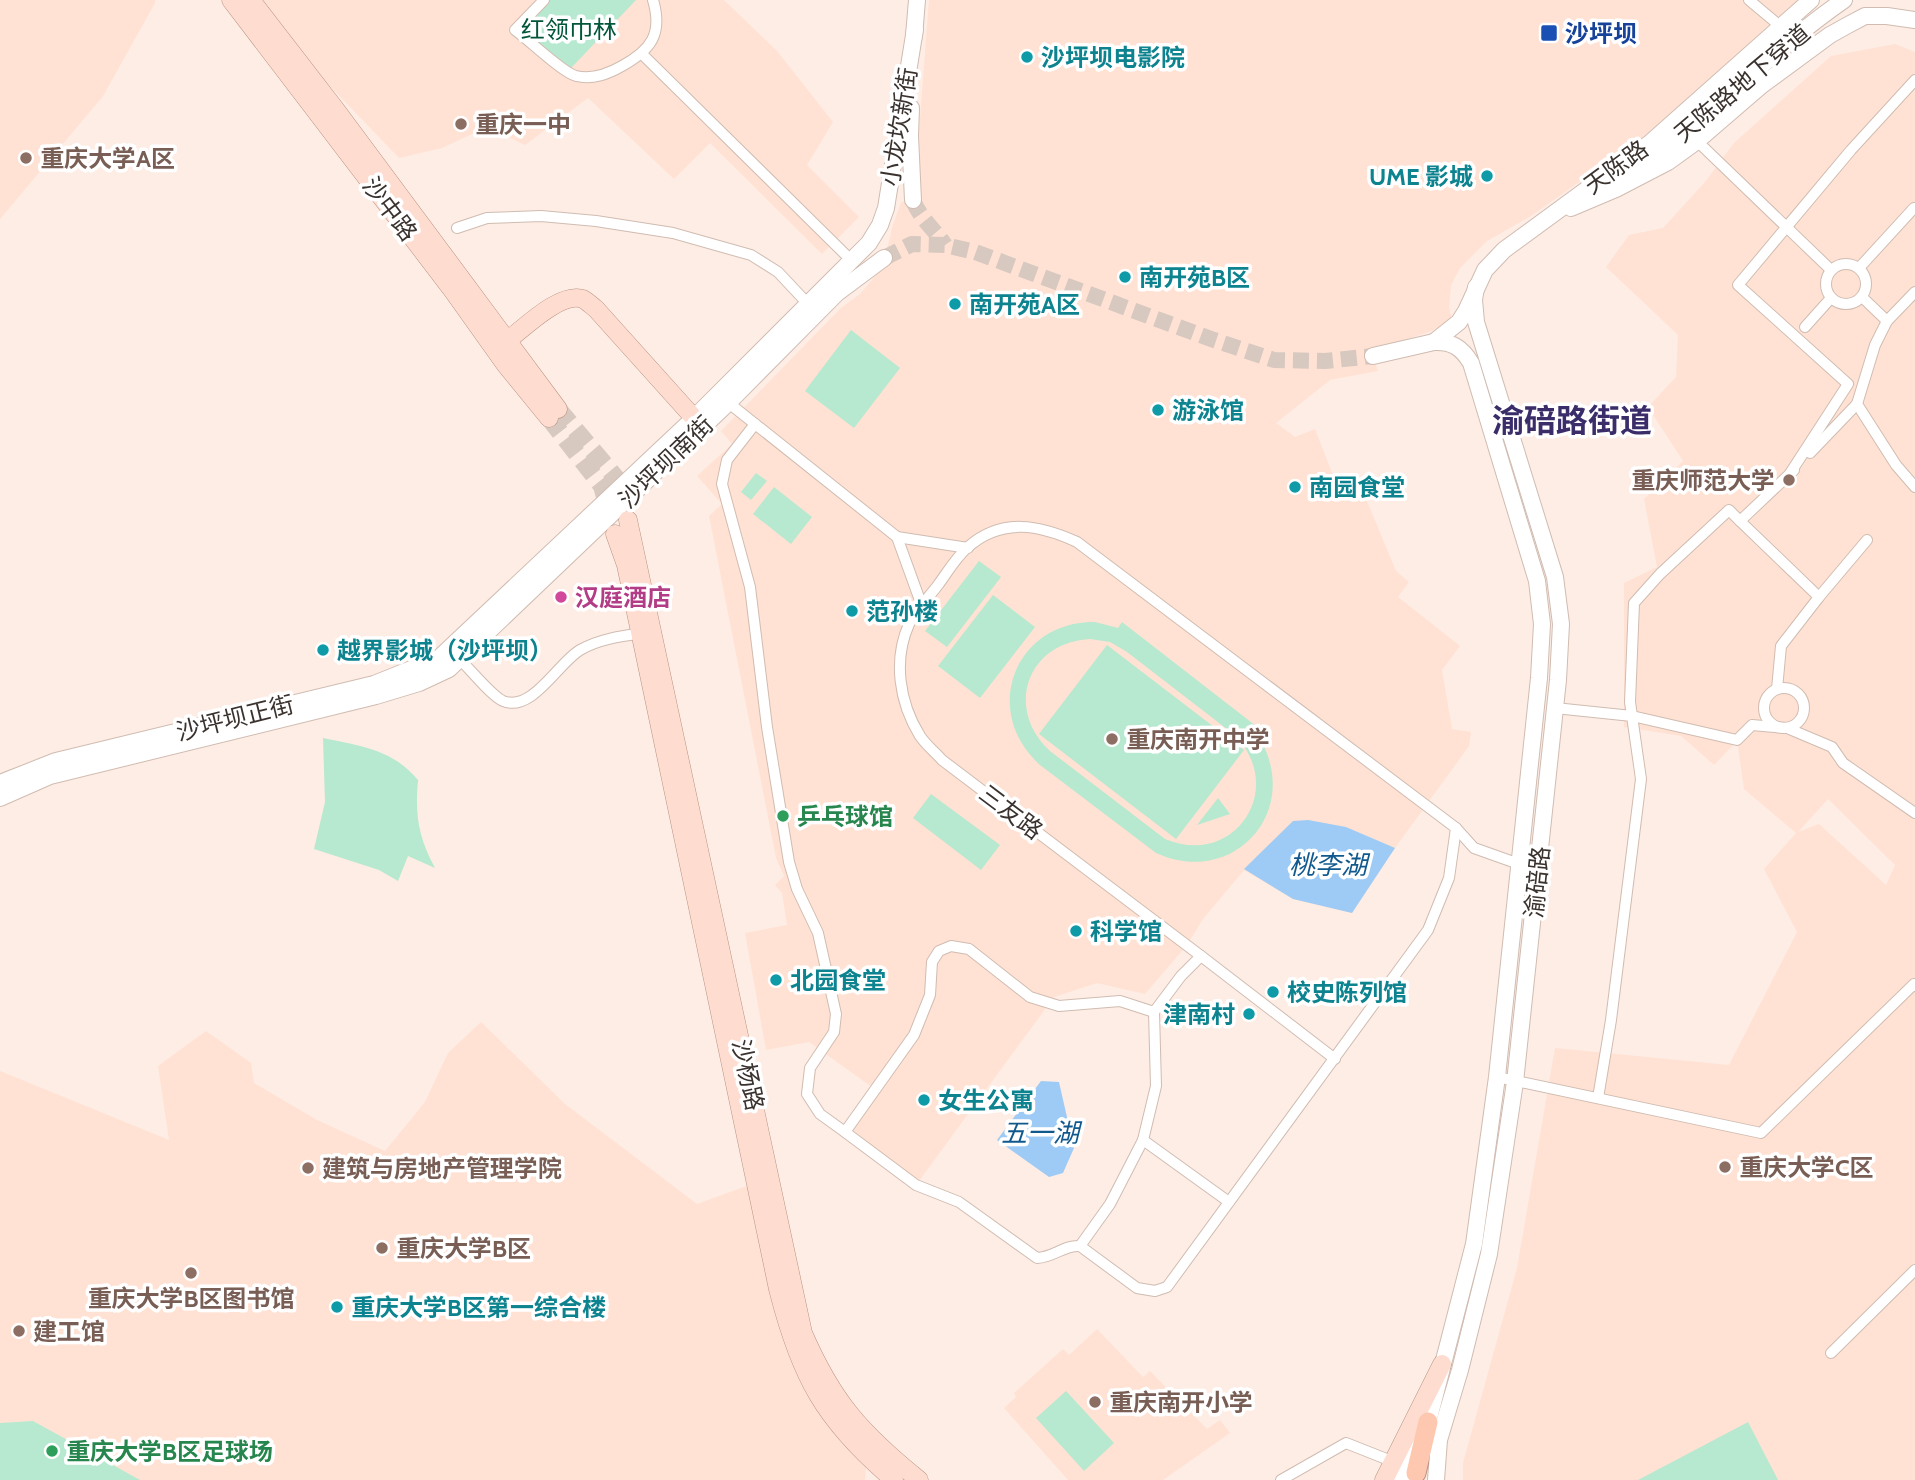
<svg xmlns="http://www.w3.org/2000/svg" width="1915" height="1480" viewBox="0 0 1915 1480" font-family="Cabin,'Noto Sans SC',sans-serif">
<rect width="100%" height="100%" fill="#feede5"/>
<g fill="#ffe2d3" fill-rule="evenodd">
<polygon points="0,0 155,0 155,3 103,96 0,219"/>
<polygon points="256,0 724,0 777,51 833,122 807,165 859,217 822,254 710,143 674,179 588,98 525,145 487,127 442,148 399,158 300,55"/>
<polygon points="929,0 1800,0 1644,136 1531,216 1487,241 1460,268 1451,285 1449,307 1452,321 1432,331 1371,351 1378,371 1330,380 1276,423 1295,437 1315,429 1343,501 1364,494 1396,571 1409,582 1398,597 1460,646 1442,670 1452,729 1471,732 1469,746 1395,848 1352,913 1293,899 1244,870 1203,919 1187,945 1145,994 1097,983 1054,997 916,1185 845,1132 876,1090 809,1042 766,1050 745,933 787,925 782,893 775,885 784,876 776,858 709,516 722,504 697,476 732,444 721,431 841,308 860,294 883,267 892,228 901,202 921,198 919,131"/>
<path d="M1895,44L1915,52V1480H1463V1463L1517,1268L1555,1048L1729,1065L1797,932L1764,869L1796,833L1744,789L1737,741L1714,765L1681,736L1624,727V583L1657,567L1644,499L1683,461L1648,407L1676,377L1678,335L1606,267L1629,235L1663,228L1705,182L1734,143L1831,56ZM1828,799L1895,865L1886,885L1819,824L1798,832Z"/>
<polygon points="481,1022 565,1104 697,1204 752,1184 866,1466 865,1480 0,1480 0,1071 169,1140 158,1066 206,1031 251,1063 254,1083 317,1120 385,1151 425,1102 448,1053"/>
<polygon points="1097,1329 1143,1377 1150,1371 1207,1429 1220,1420 1230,1433 1163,1480 1068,1480 1004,1408 1016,1397 1014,1393 1063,1349 1069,1355"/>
</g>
<g fill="#b6e9cf" fill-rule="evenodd">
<polygon points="550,0 636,0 571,68 521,30"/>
<polygon points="851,330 900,368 854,428 805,391"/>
<polygon points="756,473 767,481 751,500 741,492"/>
<polygon points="774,487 812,517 791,544 753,514"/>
<polygon points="979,561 1001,577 947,647 925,631"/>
<polygon points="993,595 1035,627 980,698 938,666"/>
<path d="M1095,622L1118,628L1122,622L1265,733L1260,739C1302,812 1233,888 1156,853L1040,765C980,711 1015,621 1095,622ZM1090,639L1110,642L1127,652L1232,733C1289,785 1236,869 1165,839L1050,751C1004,709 1027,642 1090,639Z"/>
<polygon points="1107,645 1244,750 1176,839 1039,734"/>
<path d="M323,738C361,746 392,749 418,780C415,815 418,836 435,868L408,856L398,881L379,870L314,849L325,802Z"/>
<polygon points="931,794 1000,845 981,870 913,818"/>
<polygon points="1218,798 1230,814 1197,825"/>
<polygon points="1066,1391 1114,1443 1084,1471 1036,1418"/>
<polygon points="33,1421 140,1480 0,1480 0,1423"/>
<polygon points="1748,1422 1778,1480 1638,1480"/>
</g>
<g fill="#9dcbf5">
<polygon points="1308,820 1346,827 1395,848 1352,913 1293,899 1244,869 1293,821"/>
<polygon points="1041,1081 1059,1082 1074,1148 1063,1173 1049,1177 997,1140"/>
</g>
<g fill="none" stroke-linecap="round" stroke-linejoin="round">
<g stroke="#d7c8c0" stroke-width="16" stroke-dasharray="16 8" stroke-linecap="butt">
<path d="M913,200C919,217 935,230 945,245"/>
<polyline points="884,258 912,244 945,245 975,252 1211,339 1274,360 1325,361 1373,356"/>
</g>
<g stroke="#d7c8c0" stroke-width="18" stroke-dasharray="18 9" stroke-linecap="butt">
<polyline points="558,409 616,478 623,503"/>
<polyline points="549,418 602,486 610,514"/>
</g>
<g stroke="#d0bcb1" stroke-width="12">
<g id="street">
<path d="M544,0L515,30C528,39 563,73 576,76C593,80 608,74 622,66C651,50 663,34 653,0"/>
<polyline points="1749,0 1780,26"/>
<polyline points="643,55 852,261"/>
<polyline points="1697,141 1831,270"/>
<polyline points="457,228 487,218 541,216 596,221 673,233 751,255 778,272 808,304"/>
<circle cx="1846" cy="284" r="20"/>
<polyline points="1859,268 1914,208"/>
<polyline points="1862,297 1887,321 1875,345 1857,404 1896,465 1915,487"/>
<polyline points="1887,321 1915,292"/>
<polyline points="1805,327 1831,298"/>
<polyline points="725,400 897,537 968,548"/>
<polyline points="755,424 727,460 722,484 750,587 767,727 789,862 797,889 818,933 836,1014 834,1032 810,1068 807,1094 820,1114 845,1132 914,1035 930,995 932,962 939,951 951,946 969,949 1030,997 1059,1006 1120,1001 1154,1012"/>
<polyline points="1810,453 1857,404"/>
<polyline points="1794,470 1740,521 1819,597"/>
<polyline points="1789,475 1848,384 1738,285 1851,150 1915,80"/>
<polyline points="897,537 922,606"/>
<path d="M456,656C468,666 491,696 503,701C532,713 558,663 580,650C599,639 622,636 643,633"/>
<circle cx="1784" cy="708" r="20"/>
<polyline points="1777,689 1781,646 1819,597 1867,540"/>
<polyline points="1555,708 1632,716 1737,740 1752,725 1787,728 1832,747 1843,763 1915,813"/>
<path d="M1201,956L942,760C935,752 926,745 920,736C899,702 893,660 909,624C916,610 929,597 938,585C947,573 956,557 968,547C1002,517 1040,525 1077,542L1456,828L1474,848L1519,864L1539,865"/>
<polyline points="1335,1059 1201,956 1181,976 1154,1012 1156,1086 1143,1140 1110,1204 1080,1246 1137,1288 1155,1291 1167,1287 1428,930 1449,878 1456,828"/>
<polyline points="1497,1077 1761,1133 1914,984 1915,986"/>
<polyline points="1598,1098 1611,1020 1641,779 1630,702 1634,603 1660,574 1729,510 1740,521"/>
<path d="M845,1132L916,1185L959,1202L1037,1258C1055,1257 1063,1245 1080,1246"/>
<polyline points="1143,1140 1229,1202"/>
<polyline points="1831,1353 1915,1270"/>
<polyline points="1281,1480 1346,1443 1394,1462"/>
</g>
</g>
<g stroke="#d0bcb1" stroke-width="18">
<g id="secondary">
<polyline points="914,36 917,0"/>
<polyline points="911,108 910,136 913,200"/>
<path d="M1627,172C1706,123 1767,53 1844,0"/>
<polyline points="1571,208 1616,189 1668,162 1697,141 1762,85 1830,35 1848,25 1865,16 1887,16 1915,20"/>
<polyline points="1434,342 1459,322 1466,311 1485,270 1504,250 1650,143 1811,0"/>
<path d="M1373,356L1434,342C1452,341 1462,348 1471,363L1537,581L1542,624L1539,678L1497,1077L1474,1244L1428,1422L1401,1480"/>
<polyline points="0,783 56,761 374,684 439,658 694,418 869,243 880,225 886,208 915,29"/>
<polyline points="0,798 50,776 376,696 419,683 449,669 728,403 837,293 884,258"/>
<polyline points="1436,1480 1439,1440 1460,1370 1489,1254 1515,1082 1558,680 1561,624 1555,577 1476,322 1474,300 1476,287"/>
</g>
</g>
<g stroke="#b99382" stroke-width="19">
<g id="primary">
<polyline points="231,0 453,291 505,364 549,418"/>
<polyline points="251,0 336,110 558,409"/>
<path d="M507,341C524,328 561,291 583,299C587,301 592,306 596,309L694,418"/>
<path d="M628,520L803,1333C833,1402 861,1433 919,1480"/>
<path d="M615,534L626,565L778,1289C800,1376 824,1421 894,1480"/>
<polyline points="1384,1480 1442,1364"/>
</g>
</g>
<g stroke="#b99382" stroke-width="21">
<polyline id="highway" points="1416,1473 1428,1422"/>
</g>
<use href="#street" stroke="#fff" stroke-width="10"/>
<use href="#secondary" stroke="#fff" stroke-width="16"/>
<use href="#primary" stroke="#feddd0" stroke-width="18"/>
<use href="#highway" stroke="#fec7b0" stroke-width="19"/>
</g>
<rect fill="#1a4fb4" stroke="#fff" stroke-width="2.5" x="1540" y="24" width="18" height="18" rx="3.5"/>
<g fill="#0f9aa8" stroke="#fff" stroke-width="2.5">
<circle cx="1027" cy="57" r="7"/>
<circle cx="1487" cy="176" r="7"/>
<circle cx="1125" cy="277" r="7"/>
<circle cx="955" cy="304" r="7"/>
<circle cx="1158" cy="410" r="7"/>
<circle cx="1295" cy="487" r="7"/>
<circle cx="852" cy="611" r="7"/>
<circle cx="323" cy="650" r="7"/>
<circle cx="1076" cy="931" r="7"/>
<circle cx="776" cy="980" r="7"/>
<circle cx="1273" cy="992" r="7"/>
<circle cx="1249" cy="1014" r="7"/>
<circle cx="924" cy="1100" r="7"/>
<circle cx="337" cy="1307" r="7"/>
</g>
<g fill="#8d6e63" stroke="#fff" stroke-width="2.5">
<circle cx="461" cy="124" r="7"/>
<circle cx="26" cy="158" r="7"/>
<circle cx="1789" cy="480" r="7"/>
<circle cx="1112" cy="739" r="7"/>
<circle cx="1725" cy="1167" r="7"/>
<circle cx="308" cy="1168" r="7"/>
<circle cx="382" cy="1248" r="7"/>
<circle cx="191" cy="1273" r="7"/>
<circle cx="19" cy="1331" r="7"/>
<circle cx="1095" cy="1402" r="7"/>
</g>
<circle fill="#d1479c" stroke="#fff" stroke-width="2.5" cx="561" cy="597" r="7"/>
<g fill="#2e9e5b" stroke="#fff" stroke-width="2.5">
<circle cx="783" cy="816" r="7"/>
<circle cx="52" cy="1451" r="7"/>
</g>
<g text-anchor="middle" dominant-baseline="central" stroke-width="7" stroke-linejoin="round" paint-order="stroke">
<g font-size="24" fill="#015539" stroke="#fff">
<text x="569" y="29">红领巾林</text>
</g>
<g font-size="24" font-weight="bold" fill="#164399" stroke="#fff" text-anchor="start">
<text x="1565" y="33">沙坪坝</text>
</g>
<g font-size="24" font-weight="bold" fill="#0d838f" stroke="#fff" text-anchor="start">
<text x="1041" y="57">沙坪坝电影院</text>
<text x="1473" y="176" text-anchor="end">UME 影城</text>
<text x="1139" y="277">南开苑B区</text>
<text x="969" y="304">南开苑A区</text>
<text x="1172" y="410">游泳馆</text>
<text x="1309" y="487">南园食堂</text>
<text x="866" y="611">范孙楼</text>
<text x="337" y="650">越界影城（沙坪坝）</text>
<text x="1090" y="931">科学馆</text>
<text x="790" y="980">北园食堂</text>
<text x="1287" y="992">校史陈列馆</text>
<text x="1235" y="1014" text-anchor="end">津南村</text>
<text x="938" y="1100">女生公寓</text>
<text x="351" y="1307">重庆大学B区第一综合楼</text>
</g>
<g font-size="24" fill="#3a322e" stroke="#fff">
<text transform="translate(1742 83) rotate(-40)">天陈路地下穿道</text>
<text transform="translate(899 127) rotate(-81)">小龙坎新街</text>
<text transform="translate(1616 167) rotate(-36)">天陈路</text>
<text transform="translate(390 209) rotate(53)">沙中路</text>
<text transform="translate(666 462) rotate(-44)">沙坪坝南街</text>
<text transform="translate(235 718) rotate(-14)">沙坪坝正街</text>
<text transform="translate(1011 812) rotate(37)">三友路</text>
<text transform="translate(1537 882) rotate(-84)">渝碚路</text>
<text transform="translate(748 1075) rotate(78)">沙杨路</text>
</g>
<g font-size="24" font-weight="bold" fill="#785e54" stroke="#fff" text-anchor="start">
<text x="475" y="124">重庆一中</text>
<text x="40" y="158">重庆大学A区</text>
<text x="1775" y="480" text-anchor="end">重庆师范大学</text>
<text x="1126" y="739">重庆南开中学</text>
<text x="1739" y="1167">重庆大学C区</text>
<text x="322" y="1168">建筑与房地产管理学院</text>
<text x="396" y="1248">重庆大学B区</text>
<text x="191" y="1298" text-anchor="middle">重庆大学B区图书馆</text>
<text x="33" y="1331">建工馆</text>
<text x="1109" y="1402">重庆南开小学</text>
</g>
<g font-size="24" font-weight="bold" fill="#b23c85" stroke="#fff" text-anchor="start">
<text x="575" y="597">汉庭酒店</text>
</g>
<g font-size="24" font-weight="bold" fill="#27864d" stroke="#fff" text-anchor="start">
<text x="797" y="816">乒乓球馆</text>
<text x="66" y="1451">重庆大学B区足球场</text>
</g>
<g font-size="26" font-style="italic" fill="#11598d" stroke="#fff">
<text x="1328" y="865">桃李湖</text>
<text x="1040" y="1133">五一湖</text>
</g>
<g font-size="32" font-weight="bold" fill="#3a2d69" stroke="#fff">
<text x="1572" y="420">渝碚路街道</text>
</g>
</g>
</svg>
